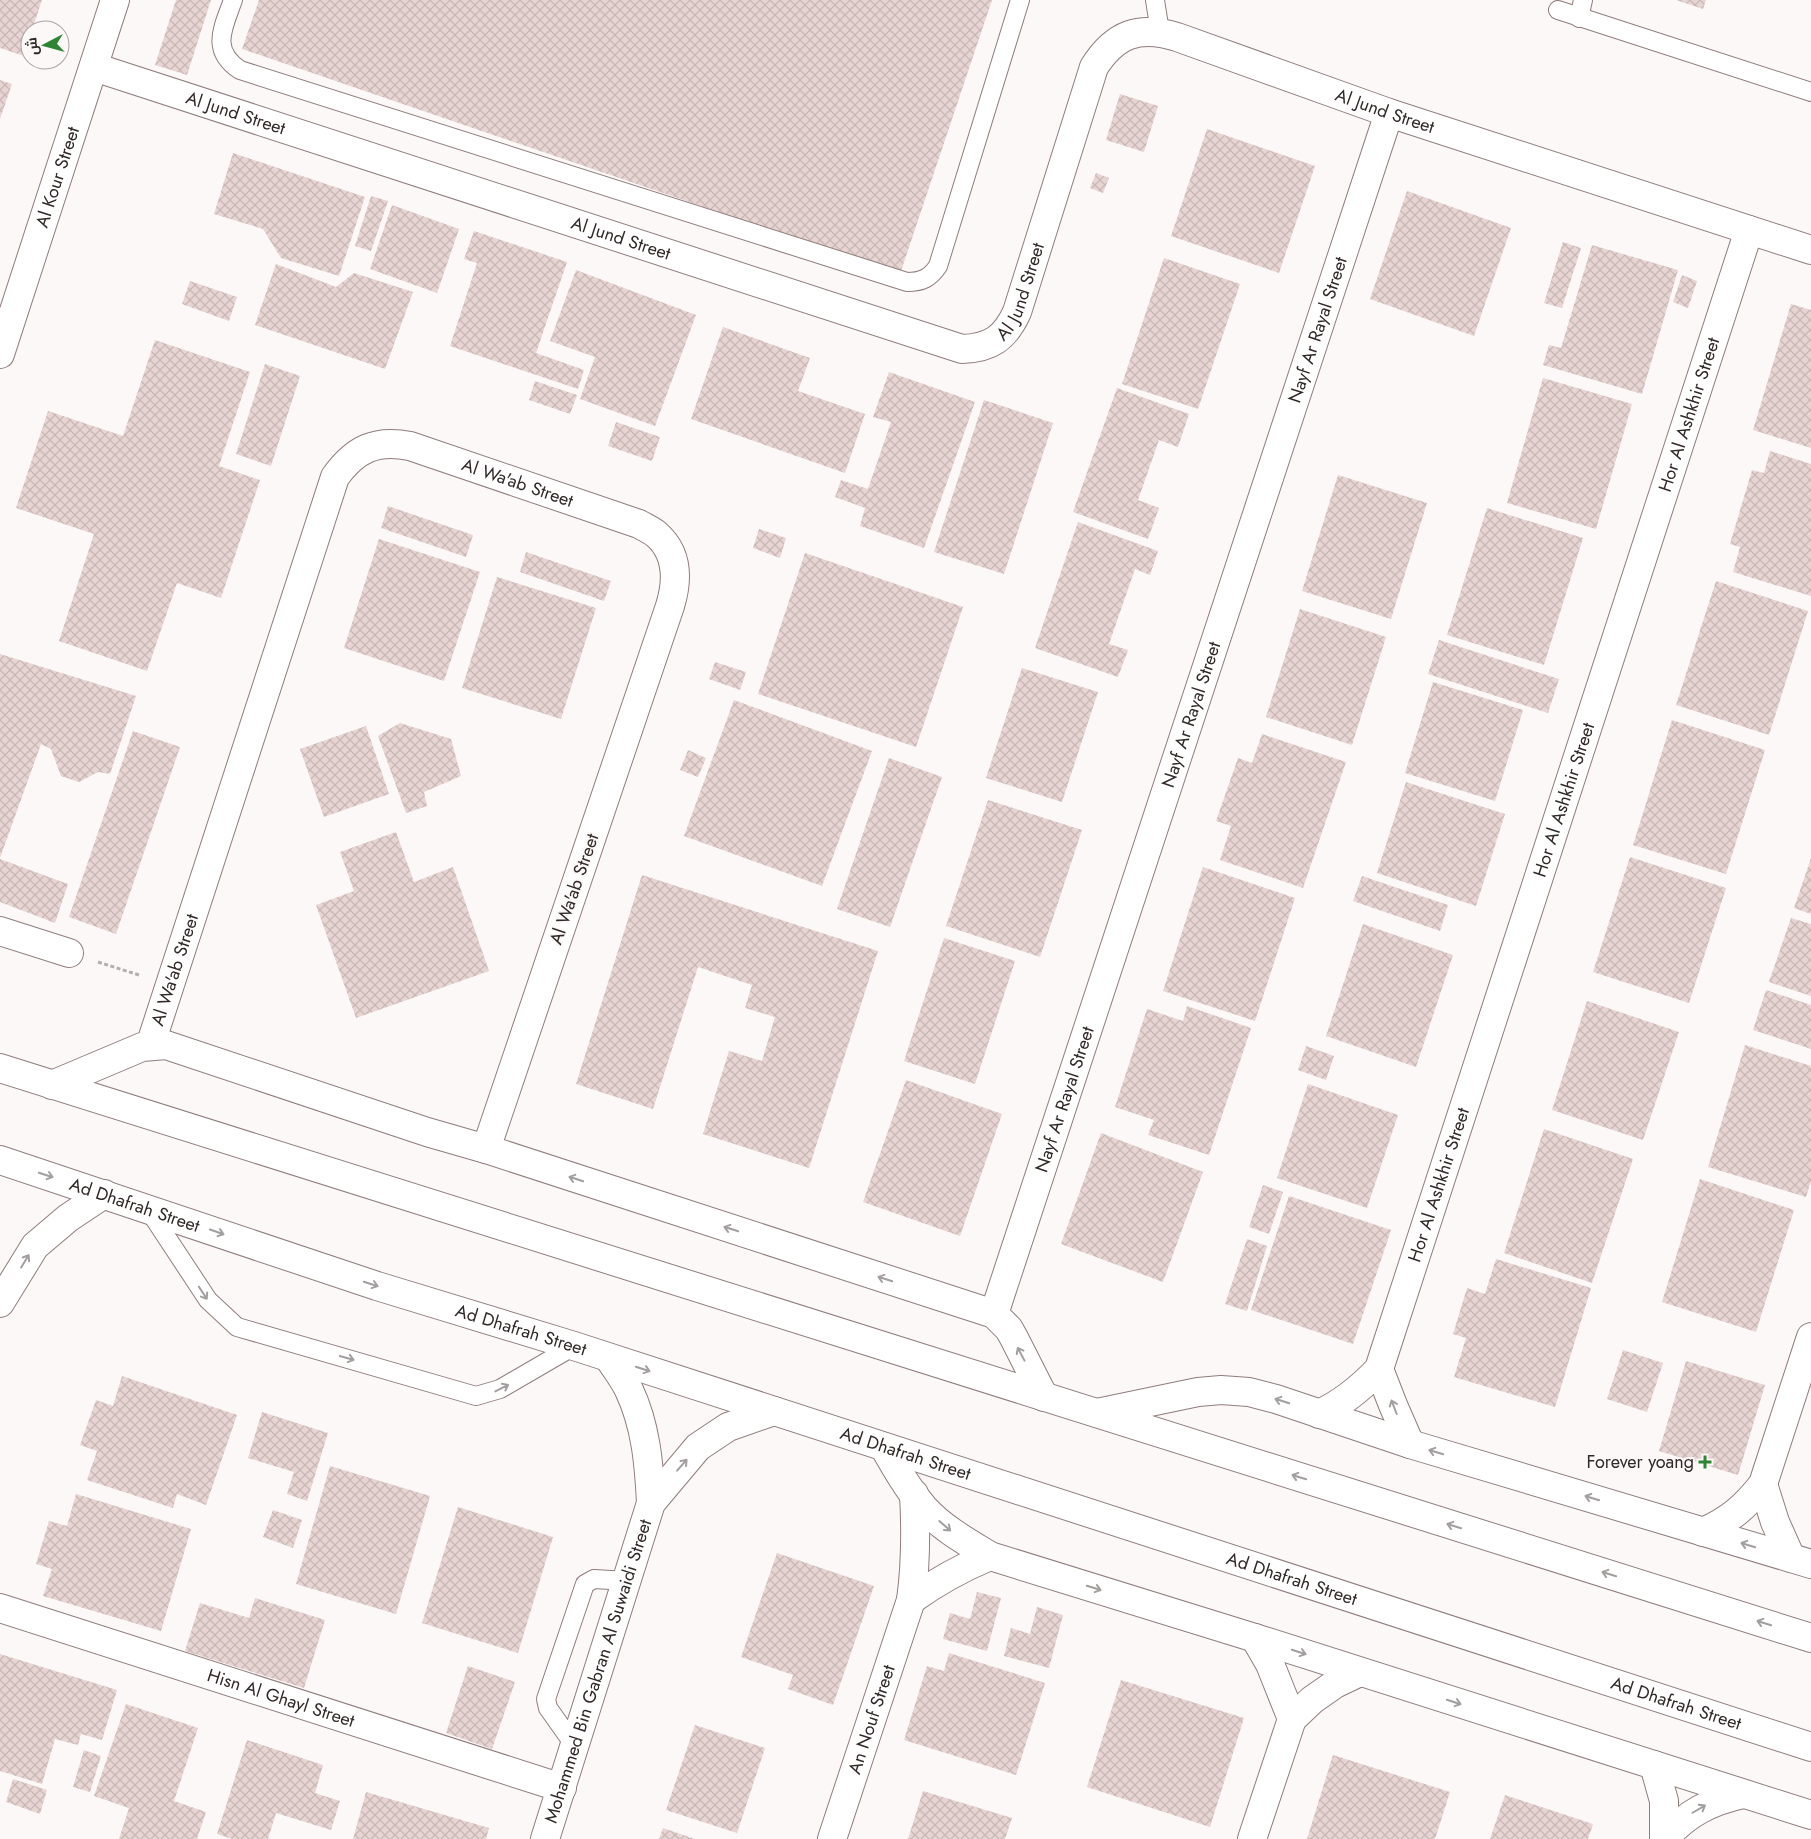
<svg xmlns="http://www.w3.org/2000/svg" width="1811" height="1839" viewBox="0 0 1811 1839" font-family="Jost,Cairo,sans-serif">
<defs>
<pattern id="building-cross-hatch" width="8" height="8" patternUnits="userSpaceOnUse" patternTransform="scale(1.25)"><rect width="8" height="8" fill="#e8d5d3"/><path d="M0 0l8 8M0 8l8-8" fill="none" stroke="#c7b7b5"/></pattern>
</defs>
<rect width="100%" height="100%" fill="#fcf8f8"/>
<g fill="url(#building-cross-hatch)">
<polygon points="0,0 42,0 32,30 30,30 30,37 24,56 0,48"/>
<polygon points="176,0 211,0 187,75 155,65"/>
<polygon points="259,0 992,0 900,274 242,49"/>
<polygon points="1676,0 1706,0 1703,9"/>
<polygon points="0,80 12,84 0,119"/>
<polygon points="1120,94 1158,106 1144,152 1106,140"/>
<polygon points="1207,129 1315,166 1279,273 1171,236"/>
<polygon points="233,153 365,197 339,276 281,258 263,229 214,214"/>
<polygon points="1096,173 1109,178 1103,193 1090,188"/>
<polygon points="1407,191 1511,228 1474,336 1370,299"/>
<polygon points="371,196 388,201 371,251 355,246"/>
<polygon points="392,205 459,229 437,293 370,269"/>
<polygon points="474,231 567,262 536,353 584,370 578,389 450,346 477,263 464,259"/>
<polygon points="1563,242 1581,248 1562,308 1544,303"/>
<polygon points="1592,245 1678,270 1642,394 1543,365 1549,345 1561,348"/>
<polygon points="1164,258 1240,284 1198,409 1122,384"/>
<polygon points="276,264 336,287 354,273 413,292 385,369 255,325"/>
<polygon points="576,270 696,315 655,426 580,399 595,357 550,341"/>
<polygon points="1682,275 1697,281 1688,308 1673,302"/>
<polygon points="190,281 237,297 229,321 182,304"/>
<polygon points="1791,304 1811,310 1811,448 1753,430"/>
<polygon points="723,327 810,358 798,391 865,414 845,473 691,419"/>
<polygon points="155,340 250,372 219,466 260,480 221,598 177,583 147,671 59,641 94,534 16,508 48,411 123,436"/>
<polygon points="265,364 300,376 271,466 236,454"/>
<polygon points="889,372 975,402 924,548 860,526 865,508 835,497 841,480 868,489 891,422 873,417"/>
<polygon points="1543,378 1632,404 1596,529 1507,503"/>
<polygon points="535,381 577,395 570,414 529,400"/>
<polygon points="1117,388 1189,414 1178,447 1159,440 1138,500 1159,508 1148,539 1073,512"/>
<polygon points="984,400 1053,423 1004,574 934,552"/>
<polygon points="616,422 660,437 652,461 608,446"/>
<polygon points="1770,451 1811,464 1811,596 1733,572 1740,547 1730,544 1752,470 1764,473"/>
<polygon points="1338,475 1427,503 1391,619 1302,591"/>
<polygon points="388,506 473,535 466,557 381,528"/>
<polygon points="1487,508 1583,538 1544,665 1447,635"/>
<polygon points="1078,522 1158,551 1150,575 1135,569 1109,644 1128,650 1118,677 1035,648"/>
<polygon points="759,529 786,538 780,558 753,548"/>
<polygon points="379,539 480,572 444,681 344,648"/>
<polygon points="526,552 611,581 604,601 520,572"/>
<polygon points="805,553 963,607 916,747 758,694"/>
<polygon points="497,577 596,608 561,719 462,688"/>
<polygon points="1716,581 1808,611 1769,735 1676,705"/>
<polygon points="1300,609 1386,637 1352,745 1266,717"/>
<polygon points="1439,640 1559,679 1548,713 1428,674"/>
<polygon points="0,654 136,696 110,774 98,772 79,782 61,776 51,749 41,744 0,858"/>
<polygon points="715,662 746,672 740,690 709,679"/>
<polygon points="1022,668 1098,692 1062,802 986,778"/>
<polygon points="1433,682 1523,710 1495,801 1405,773"/>
<polygon points="734,700 872,751 822,886 684,836"/>
<polygon points="1672,720 1765,750 1726,874 1633,845"/>
<polygon points="400,723 451,739 461,776 424,792 427,806 406,813 378,736"/>
<polygon points="366,726 389,794 324,817 300,749"/>
<polygon points="133,731 180,747 116,934 69,917"/>
<polygon points="1262,734 1346,762 1303,888 1220,860 1231,826 1216,821 1238,758 1252,763"/>
<polygon points="688,750 706,758 698,777 680,770"/>
<polygon points="889,758 942,777 890,927 837,909"/>
<polygon points="1406,782 1505,814 1476,906 1377,873"/>
<polygon points="988,800 1082,830 1040,957 946,926"/>
<polygon points="396,832 414,882 453,867 489,971 356,1018 316,905 354,891 340,852"/>
<polygon points="1630,857 1726,888 1689,1003 1593,972"/>
<polygon points="1811,858 1811,914 1794,908"/>
<polygon points="0,859 68,884 55,923 0,902"/>
<polygon points="1203,867 1295,898 1255,1021 1163,991"/>
<polygon points="642,875 878,951 809,1168 703,1134 729,1051 762,1061 775,1017 745,1008 752,985 698,967 653,1109 576,1084"/>
<polygon points="1362,876 1448,905 1440,931 1353,901"/>
<polygon points="1791,918 1811,924 1811,996 1769,982"/>
<polygon points="1363,924 1453,955 1416,1067 1326,1036"/>
<polygon points="944,938 1015,961 975,1084 904,1061"/>
<polygon points="1766,990 1811,1005 1811,1049 1753,1030"/>
<polygon points="1587,1001 1679,1032 1643,1140 1552,1110"/>
<polygon points="1187,1006 1251,1028 1209,1155 1148,1135 1154,1120 1115,1107 1147,1009 1183,1021"/>
<polygon points="1745,1045 1811,1066 1811,1181 1806,1197 1708,1167"/>
<polygon points="1306,1046 1334,1056 1326,1080 1298,1070"/>
<polygon points="906,1080 1002,1114 960,1236 863,1202"/>
<polygon points="1308,1084 1398,1115 1367,1208 1277,1178"/>
<polygon points="1544,1129 1633,1159 1592,1283 1504,1253"/>
<polygon points="1101,1133 1203,1172 1163,1282 1061,1244"/>
<polygon points="1700,1179 1794,1210 1756,1332 1662,1302"/>
<polygon points="1263,1185 1283,1192 1269,1234 1249,1227"/>
<polygon points="1289,1196 1391,1230 1353,1344 1251,1310"/>
<polygon points="1247,1239 1267,1246 1247,1311 1225,1304"/>
<polygon points="1496,1259 1591,1288 1555,1407 1454,1377 1466,1338 1453,1334 1467,1288 1485,1294"/>
<polygon points="1623,1350 1663,1363 1647,1412 1607,1399"/>
<polygon points="1686,1361 1765,1385 1738,1475 1659,1451"/>
<polygon points="122,1376 237,1415 206,1505 177,1494 173,1508 87,1480 97,1451 80,1445 96,1400 113,1406"/>
<polygon points="262,1412 328,1433 307,1501 287,1494 294,1472 248,1458"/>
<polygon points="330,1466 430,1496 396,1614 296,1584"/>
<polygon points="76,1494 191,1529 161,1631 43,1596 52,1569 36,1564 49,1521 67,1526"/>
<polygon points="458,1507 553,1537 518,1653 422,1623"/>
<polygon points="273,1510 302,1520 293,1548 263,1537"/>
<polygon points="777,1553 874,1586 833,1705 788,1689 793,1675 741,1657"/>
<polygon points="977,1592 1001,1598 987,1651 943,1639 950,1613 970,1619"/>
<polygon points="255,1598 325,1620 304,1688 185,1651 200,1603 249,1618"/>
<polygon points="1037,1607 1063,1615 1049,1668 1004,1656 1011,1628 1030,1634"/>
<polygon points="949,1653 1045,1683 1016,1775 904,1740 927,1666 944,1671"/>
<polygon points="0,1654 117,1690 102,1740 81,1734 78,1745 55,1739 42,1784 0,1771"/>
<polygon points="468,1666 515,1682 492,1749 446,1733"/>
<polygon points="1121,1680 1244,1718 1210,1827 1087,1787"/>
<polygon points="126,1704 198,1728 174,1801 206,1812 197,1839 119,1839 129,1808 94,1796"/>
<polygon points="695,1725 765,1748 737,1833 666,1810"/>
<polygon points="247,1740 323,1765 315,1793 340,1801 331,1830 276,1813 268,1839 232,1839 217,1834"/>
<polygon points="84,1750 101,1756 90,1792 73,1787"/>
<polygon points="1333,1755 1450,1792 1435,1839 1307,1839"/>
<polygon points="13,1779 47,1790 40,1814 6,1802"/>
<polygon points="923,1791 1012,1818 1005,1839 908,1839"/>
<polygon points="366,1792 489,1828 486,1839 353,1839"/>
<polygon points="1505,1795 1593,1824 1588,1839 1490,1839"/>
<polygon points="663,1828 695,1839 659,1839"/>
</g>
<g fill="none" stroke-linecap="round" stroke-linejoin="round">
<g stroke="#8f7d7c" stroke-width="20">
<g id="service">
<path d="M233,0C223,28 210,50 240,70L907,282C922,282 930,278 938,266L1020,0"/>
<polyline points="1155,0 1160,32"/>
<polyline points="1558,10 1811,92"/>
<polyline points="1579,18 1583,0"/>
<polyline points="148,1209 208,1300 237,1327 476,1396 500,1389 574,1346"/>
<polyline points="575,1746 548,1708 546,1699 585,1584 594,1579 627,1581"/>
</g>
</g>
<g stroke="#8f7d7c" stroke-width="30">
<g id="minor">
<path id="s1" d="M94,67L962,349C991,348 1005,338 1017,312L1094,67C1115,34 1139,25 1177,37L1389,113L1811,250"/>
<path id="s2" d="M0,354L115,0"/>
<polyline points="0,931 69,953"/>
<path id="s3" d="M150,1046L335,477C355,449 376,439 410,446L639,524C644,527 651,530 656,534C678,553 678,580 670,606L486,1149"/>
<polyline points="52,1085 142,1047 166,1045 427,1132 486,1149 994,1314 1009,1329 1014,1338 1044,1397"/>
<polyline points="0,1303 35,1246 68,1218 104,1194"/>
<path id="s4" d="M994,1314L1389,113"/>
<path d="M609,1358C615,1368 624,1379 629,1390C646,1426 649,1464 651,1503"/>
<polyline points="1379,1369 1393,1405 1410,1444"/>
<polyline points="1097,1413 1198,1392 1221,1390 1249,1392 1276,1399 1410,1444 1811,1564"/>
<path id="s5" d="M1319,1414C1343,1403 1361,1388 1379,1369L1749,230"/>
<path d="M884,1447C896,1468 908,1489 924,1508C942,1528 967,1542 990,1556L1255,1638L1811,1815"/>
<polyline points="1763,1484 1775,1522 1791,1558"/>
<path d="M1703,1532C1730,1520 1745,1507 1763,1484L1811,1337"/>
<path d="M911,1600C936,1582 961,1568 990,1556"/>
<path id="s6" d="M0,1608L562,1788"/>
<polyline points="1255,1638 1270,1664 1292,1719"/>
<polyline points="1654,1765 1664,1801 1664,1839"/>
<path id="s7" d="M545,1839L651,1503L698,1447L728,1427L774,1411"/>
<path id="s8" d="M832,1839L911,1600C916,1564 916,1530 914,1494"/>
<polyline points="1252,1839 1292,1719 1312,1700 1335,1684 1360,1672"/>
<path d="M1664,1839C1686,1814 1710,1801 1743,1794"/>
</g>
</g>
<g stroke="#8f7d7c" stroke-width="30">
<g id="secondary">
<polyline points="0,1068 1811,1638"/>
<path id="s9" d="M0,1160L377,1286L574,1346L1811,1747"/>
</g>
</g>
<polyline stroke="#b3adad" stroke-width="3" stroke-dasharray="4 2.5" stroke-linecap="butt" points="98,962 139,975"/>
<use href="#service" stroke="#fff" stroke-width="18"/>
<use href="#minor" stroke="#fff" stroke-width="28"/>
<use href="#secondary" stroke="#fff" stroke-width="28"/>
</g>
<defs><path id="oneway-shaft" d="M-6 0H5M1.5-3L5.5 0L1.5 3" fill="none" stroke-width="1.6" stroke-linecap="round" stroke-linejoin="round" transform="scale(1.25)"/></defs>
<g stroke="#a29f9e">
<use href="#oneway-shaft" transform="translate(46 1175) rotate(18)"/>
<use href="#oneway-shaft" transform="translate(576 1179) rotate(-162)"/>
<use href="#oneway-shaft" transform="translate(731 1229) rotate(-162)"/>
<use href="#oneway-shaft" transform="translate(217 1232) rotate(19)"/>
<use href="#oneway-shaft" transform="translate(25 1261) rotate(-59)"/>
<use href="#oneway-shaft" transform="translate(885 1279) rotate(-162)"/>
<use href="#oneway-shaft" transform="translate(371 1284) rotate(18)"/>
<use href="#oneway-shaft" transform="translate(203 1293) rotate(57)"/>
<use href="#oneway-shaft" transform="translate(1021 1354) rotate(-118)"/>
<use href="#oneway-shaft" transform="translate(347 1358) rotate(16)"/>
<use href="#oneway-shaft" transform="translate(643 1369) rotate(18)"/>
<use href="#oneway-shaft" transform="translate(502 1388) rotate(-27)"/>
<use href="#oneway-shaft" transform="translate(1282 1401) rotate(-162)"/>
<use href="#oneway-shaft" transform="translate(1394 1407) rotate(-111)"/>
<use href="#oneway-shaft" transform="translate(1436 1452) rotate(-163)"/>
<use href="#oneway-shaft" transform="translate(682 1465) rotate(-49)"/>
<use href="#oneway-shaft" transform="translate(1299 1477) rotate(-163)"/>
<use href="#oneway-shaft" transform="translate(1592 1498) rotate(-163)"/>
<use href="#oneway-shaft" transform="translate(945 1526) rotate(41)"/>
<use href="#oneway-shaft" transform="translate(1454 1526) rotate(-163)"/>
<use href="#oneway-shaft" transform="translate(1748 1545) rotate(-163)"/>
<use href="#oneway-shaft" transform="translate(1609 1574) rotate(-163)"/>
<use href="#oneway-shaft" transform="translate(1094 1588) rotate(17)"/>
<use href="#oneway-shaft" transform="translate(1764 1623) rotate(-163)"/>
<use href="#oneway-shaft" transform="translate(1299 1652) rotate(18)"/>
<use href="#oneway-shaft" transform="translate(1454 1702) rotate(18)"/>
<use href="#oneway-shaft" transform="translate(1699 1809) rotate(-30)"/>
</g>
<path fill="#2d8534" stroke="#fcf8f8" stroke-width="2" d="M1702.5 1454.5h5v5h5v5h-5v5h-5v-5h-5v-5h5z"/>
<g text-anchor="middle" dominant-baseline="central" stroke-width="4" stroke-linejoin="round" paint-order="stroke">
<g font-size="18" fill="#302928" stroke="#fcf8f8">
<text stroke="none"><textPath href="#s1" startOffset="1558">Al Jund Street</textPath></text>
<text stroke="none"><textPath href="#s1" startOffset="149">Al Jund Street</textPath></text>
<text stroke="none"><textPath href="#s2" startOffset="186">Al Kour Street</textPath></text>
<text stroke="none"><textPath href="#s1" startOffset="554">Al Jund Street</textPath></text>
<text stroke="none"><textPath href="#s1" startOffset="1004">Al Jund Street</textPath></text>
<text stroke="none"><textPath href="#s4" startOffset="1036">Nayf Ar Rayal Street</textPath></text>
<text stroke="none"><textPath href="#s5" startOffset="1079">Hor Al Ashkhir Street</textPath></text>
<text stroke="none"><textPath href="#s3" startOffset="799">Al Wa'ab Street</textPath></text>
<text stroke="none"><textPath href="#s4" startOffset="631">Nayf Ar Rayal Street</textPath></text>
<text stroke="none"><textPath href="#s5" startOffset="674">Hor Al Ashkhir Street</textPath></text>
<text transform="translate(574 889) rotate(-71)">Al Wa'ab Street</text>
<text stroke="none"><textPath href="#s3" startOffset="80">Al Wa'ab Street</textPath></text>
<text stroke="none"><textPath href="#s4" startOffset="226">Nayf Ar Rayal Street</textPath></text>
<text stroke="none"><textPath href="#s5" startOffset="269">Hor Al Ashkhir Street</textPath></text>
<text stroke="none"><textPath href="#s9" startOffset="142">Ad Dhafrah Street</textPath></text>
<text stroke="none"><textPath href="#s9" startOffset="548">Ad Dhafrah Street</textPath></text>
<text stroke="none"><textPath href="#s9" startOffset="952">Ad Dhafrah Street</textPath></text>
<text stroke="none"><textPath href="#s9" startOffset="1358">Ad Dhafrah Street</textPath></text>
<text stroke="none"><textPath href="#s7" startOffset="176">Mohammed Bin Gabran Al Suwaidi Street</textPath></text>
<text stroke="none"><textPath href="#s6" startOffset="295">Hisn Al Ghayl Street</textPath></text>
<text stroke="none"><textPath href="#s9" startOffset="1762">Ad Dhafrah Street</textPath></text>
<text stroke="none"><textPath href="#s8" startOffset="126">An Nouf Street</textPath></text>
</g>
<g font-size="18" fill="#302928" stroke="#fcf8f8" text-anchor="end">
<text x="1694" y="1462">Forever yoang</text>
</g>
</g>
<g transform="translate(45 45) rotate(264)"><circle r="24" fill="#fcf8f8" stroke="#aaa5a5"/>
<path d="M0-4L9 19L0 12L-9 19Z" fill="#2d8534"/>
<text y="-8" font-size="14" font-weight="bold" text-anchor="middle" fill="#302928">ش</text>
</g>
</svg>
